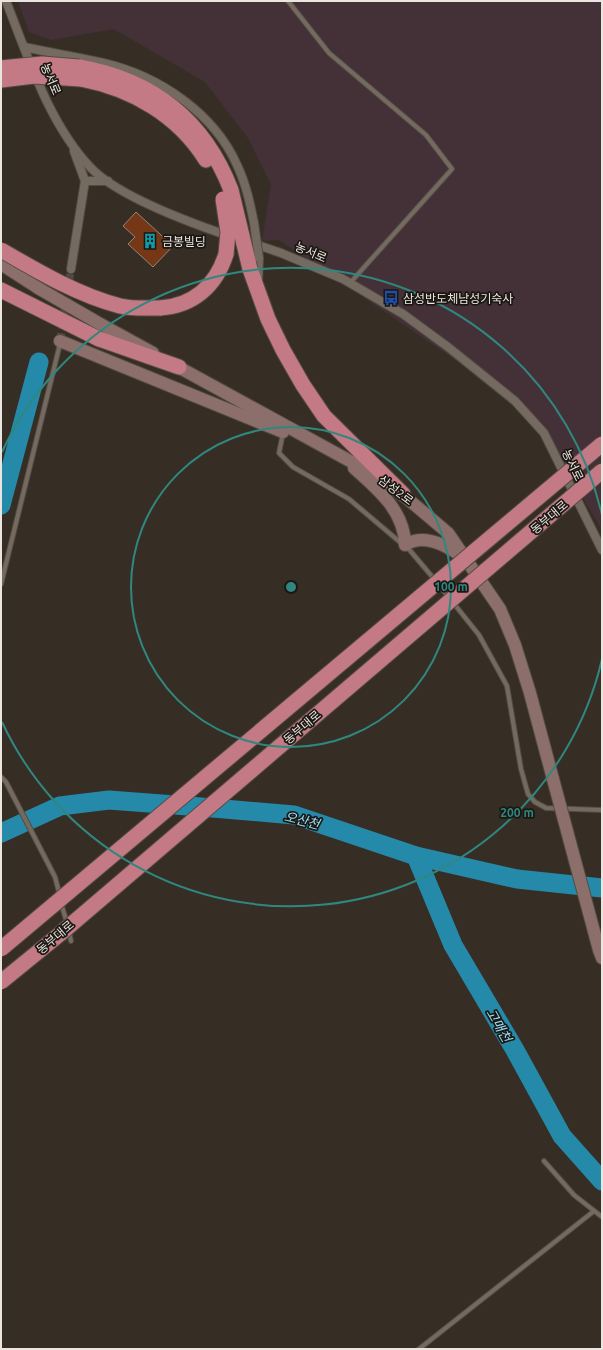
<svg xmlns="http://www.w3.org/2000/svg" width="603" height="1350" viewBox="0 0 603 1350" font-family="Ubuntu,'Noto Sans KR',sans-serif">
<rect width="100%" height="100%" fill="#362e25"/>
<polygon fill="#443138" points="18,1 602,1 602,530 548,439 491,384 279,240 262,241 271,185 248,138 205,82 114,29 51,40 29,32"/>
<g fill="none" stroke-linecap="round" stroke-linejoin="round">
<g stroke="#258aa9" stroke-width="19">
<polyline points="1,505 39,362"/>
<polyline points="1,833 60,806 109,800 201,807 294,815 416,856 517,879 602,888"/>
<polyline points="416,856 453,945 515,1050 562,1136 602,1181"/>
</g>
</g>
<polygon fill="#763716" stroke="#93857f" points="136,212 173,246 153,267 128,244 135,237 123,226"/>
<g fill="none" stroke-linecap="round" stroke-linejoin="round">
<polyline stroke="#514941" stroke-width="8" stroke-dasharray="8 4" stroke-linecap="butt" points="60,341 71,269"/>
<g stroke="#534c44" stroke-width="6">
<g id="lane">
<polyline points="288,1 329,53 426,135 452,169 350,283"/>
<polyline points="283,433 279,453 293,467 349,499 401,543"/>
<polyline points="407,547 435,580"/>
<polyline points="1,584 60,344"/>
<polyline points="439,585 479,635 507,686 521,769 528,794 535,802 546,808 602,810"/>
<polyline points="1,777 6,782 55,877 60,896"/>
<polyline points="61,903 67,923"/>
<polyline points="69,932 71,941"/>
<polyline points="544,1161 574,1195 602,1217"/>
<polyline points="419,1349 594,1211"/>
</g>
</g>
<g stroke="#534c44" stroke-width="10">
<g id="street">
<path d="M6,1C28,57 49,124 91,168C119,197 191,223 229,236"/>
<path d="M24,47C51,53 78,57 104,63C159,76 214,113 237,165C246,184 250,203 254,223"/>
<polyline points="85,181 108,181"/>
<polyline points="252,243 281,253 343,279 403,314 448,347 515,401 544,433 602,550"/>
<polyline points="71,269 85,181 74,151"/>
<polyline points="258,282 259,258"/>
</g>
</g>
<g stroke="#534c44" stroke-width="14">
<g id="secondary">
<polyline points="1,264 38,288"/>
<polyline points="102,325 153,353"/>
<polyline points="60,341 283,432"/>
<polyline points="171,363 381,478"/>
<path d="M354,468C378,489 405,512 405,545C424,533 446,545 462,557"/>
<polyline points="396,489 448,533 500,609 515,645 530,693 553,779"/>
<polyline points="599,950 602,958"/>
</g>
</g>
<g stroke="#534c44" stroke-width="17">
<g id="highway">
<path d="M79,67C153,80 204,120 231,190"/>
<path d="M81,79C132,89 178,115 206,160"/>
<polyline points="250,269 268,319 283,350 303,385 324,416 403,494"/>
<polyline points="1,290 33,306"/>
<path d="M160,308C193,306 216,286 226,254"/>
<polyline points="99,339 179,367"/>
</g>
</g>
<use href="#lane" stroke="#746a60" stroke-width="4"/>
<use href="#street" stroke="#746a60" stroke-width="8"/>
<use href="#secondary" stroke="#8c6f6b" stroke-width="12"/>
<use href="#highway" stroke="#c47a85" stroke-width="15"/>
<g stroke="#534c44" stroke-width="10" stroke-linecap="butt">
<polyline id="street-bridge" points="254,223 259,258"/>
</g>
<g stroke="#534c44" stroke-width="14" stroke-linecap="butt">
<g id="secondary-bridge">
<polyline points="38,288 102,325"/>
<polyline points="553,779 599,950"/>
</g>
</g>
<g stroke="#534c44" stroke-width="17" stroke-linecap="butt">
<g id="highway-bridge">
<polyline points="1,68 42,64 79,67"/>
<polyline points="1,80 34,76 81,79"/>
<polyline points="231,190 250,269"/>
<polyline points="223,199 228,232 226,254"/>
<path d="M1,250C39,272 78,295 120,306C132,309 148,308 160,308"/>
<polyline points="33,306 99,339"/>
<polyline points="1,949 602,444"/>
<polyline points="1,982 60,934 602,471"/>
</g>
</g>
<use href="#street-bridge" stroke="#746a60" stroke-width="8"/>
<use href="#secondary-bridge" stroke="#8c6f6b" stroke-width="12"/>
<use href="#highway-bridge" stroke="#c47a85" stroke-width="15"/>
</g>
<g fill="none" stroke="#30877f" stroke-width="2">
<circle cx="291" cy="587" r="160"/>
<path d="M602 659A319 319 0 0 1 2 722M2 452A319 319 0 0 1 602 515"/>
</g>
<defs>
<g id="building-bare" transform="scale(1.2)"><path d="M-4-6H4V6H1V3H-1V6H-4ZM-2.5-4.3h1.7v1.8h-1.7ZM.8-4.3h1.7v1.8H.8ZM-2.5-1h1.7V.8h-1.7ZM.8-1h1.7V.8H.8Z" fill="#0f9aa8" stroke="#1b1713" stroke-width="2.5" paint-order="stroke"/></g>
<g id="bus-bare" transform="scale(1.2)"><path d="M-5-6H5V4H4V6H2V4H-2V6H-4V4H-5ZM-3.5-4V0h7V-4ZM-3.5 1.2v1.5H-2V1.2ZM2 1.2v1.5H3.5V1.2Z" fill="#1a4fb4" stroke="#1b1713" stroke-width="2.5" paint-order="stroke"/></g>
</defs>
<g fill-rule="evenodd">
<use href="#building-bare" x="150" y="241"/>
<use href="#bus-bare" x="391" y="298"/>
</g>
<g text-anchor="middle" dominant-baseline="central" stroke-width="3.5" stroke-linejoin="round" paint-order="stroke">
<g font-size="12" fill="#ebe5df" stroke="#1b1713">
<text transform="translate(51 79) rotate(67)">농서로</text>
<text transform="translate(311 252) rotate(23)">농서로</text>
<text transform="translate(573 465) rotate(64)">농서로</text>
<text transform="translate(396 490) rotate(37)">삼성2로</text>
<text transform="translate(549 517) rotate(-40)">동부대로</text>
<text transform="translate(302 727) rotate(-40)">동부대로</text>
<text transform="translate(55 937) rotate(-40)">동부대로</text>
</g>
<g font-size="12" fill="#ebe5df" stroke="#1b1713" text-anchor="start">
<text x="162" y="241">금봉빌딩</text>
<text x="403" y="298">삼성반도체남성기숙사</text>
</g>
<g font-size="13" font-style="italic" fill="#9be1fa" stroke="#1b1713">
<text transform="translate(302 820) rotate(14)">오산천</text>
<text transform="translate(499 1025) rotate(60)">고매천</text>
</g>
</g>
<circle cx="291" cy="587" r="6" fill="#30877f" stroke="#1b1713" stroke-width="2"/>
<g font-size="12" text-anchor="middle" font-weight="bold" fill="#30877f" stroke="#1b1713" stroke-width="3.5" stroke-linejoin="round" paint-order="stroke">
<text x="451" y="591">100 m</text>
<text x="517" y="817">200 m</text>
</g>
<rect width="603" height="1350" fill="none" stroke="#ebe5df" stroke-width="4"/>
</svg>
